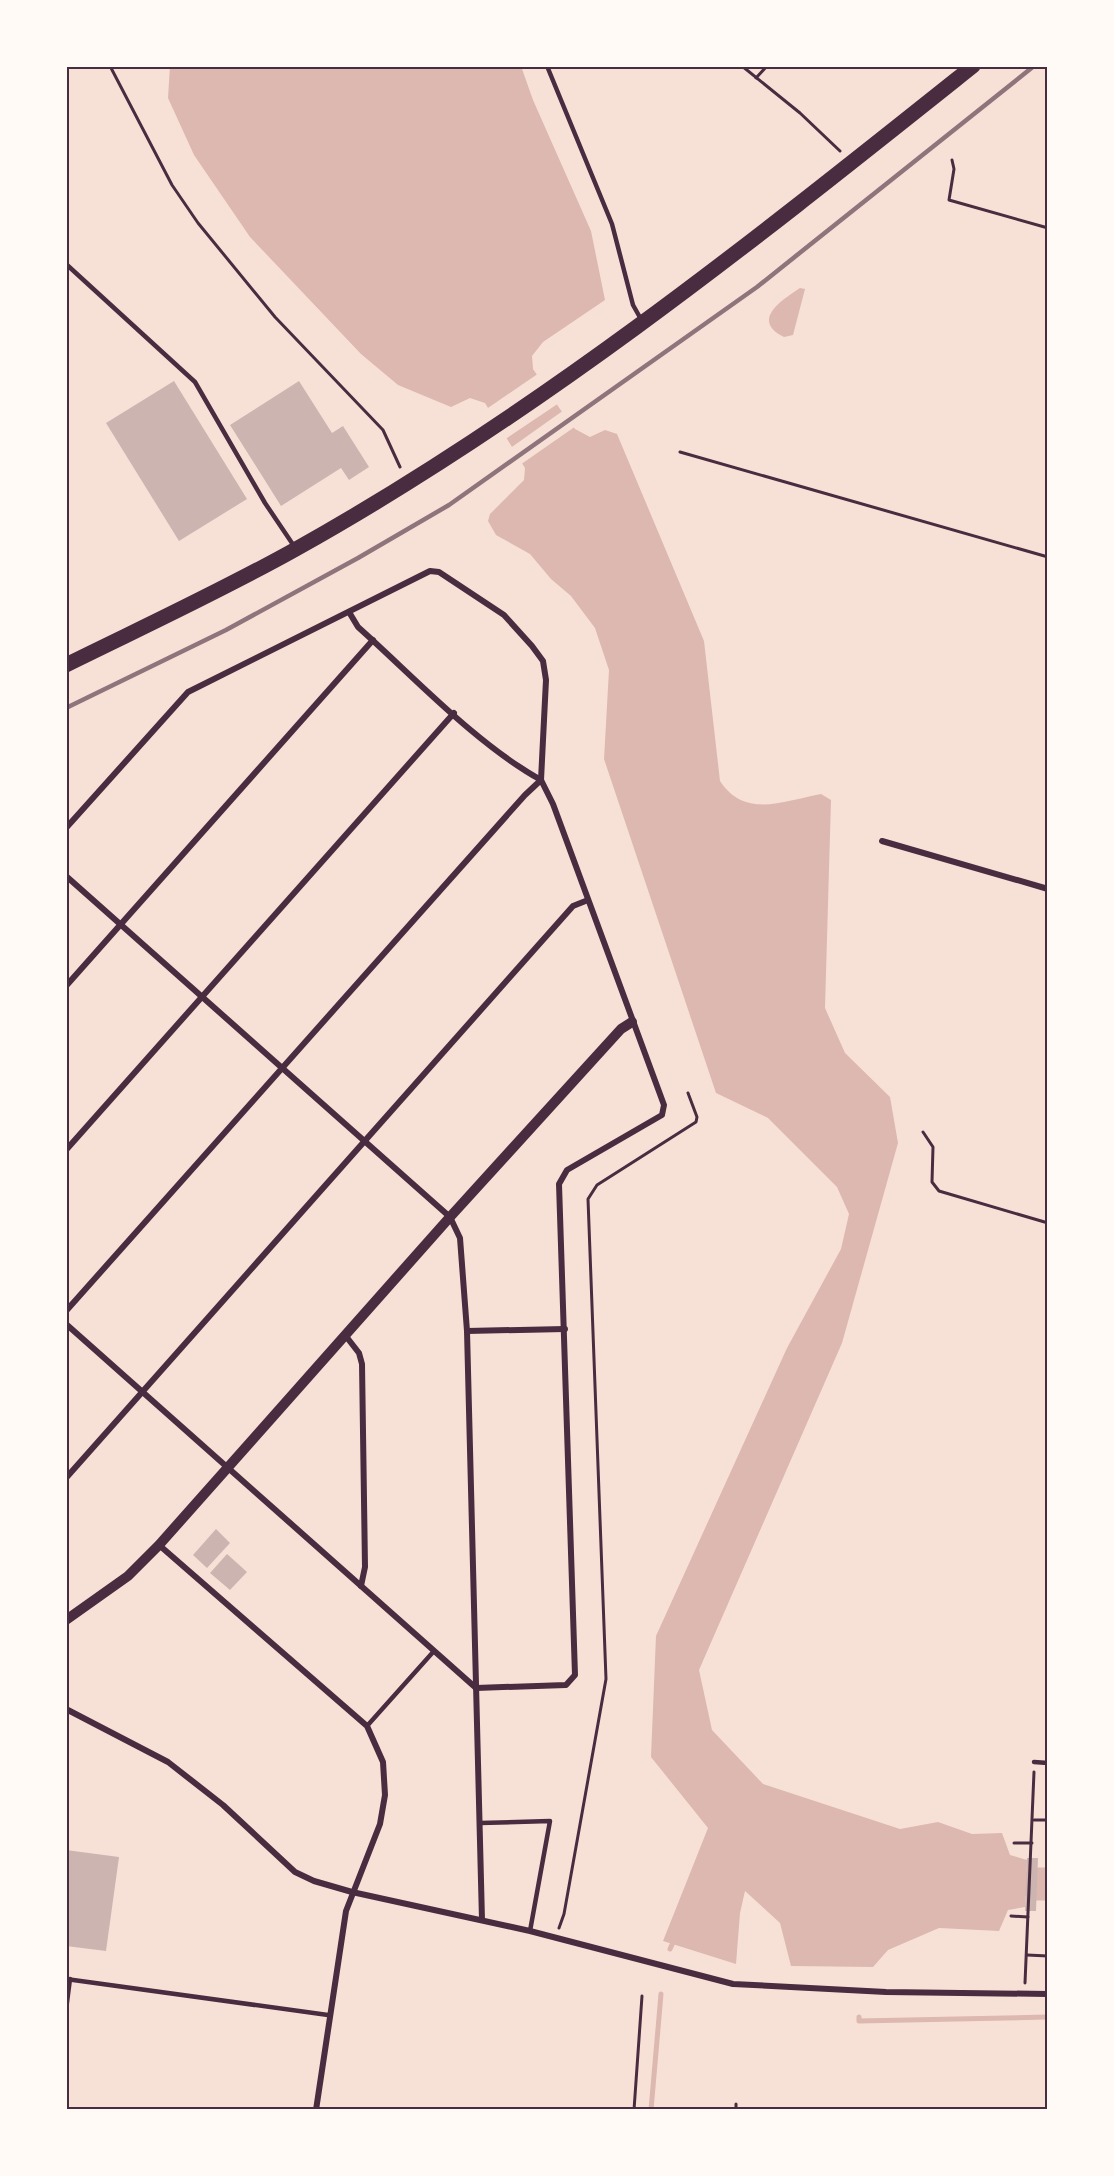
<svg xmlns="http://www.w3.org/2000/svg" width="1114" height="2176" viewBox="0 0 1114 2176" font-family="Arial,sans-serif">
<rect width="100%" height="100%" fill="#f7e1d7"/>
<g fill="#dcb8b0">
<path d="M170,66H521L533,100L591,231L605,300L543,342L532,356L533,369L560,409L575,429L590,437L605,430L617,434L704,641L720,781C745,819 783,801 821,794L831,800L825,1008L845,1053L890,1097L898,1143L842,1343L699,1670L712,1730L763,1784L900,1829L938,1822L972,1834L1002,1833L1010,1855L1027,1860L1025,1907L1008,1910L999,1931L939,1928L888,1950L873,1967L791,1966L780,1923L745,1891L740,1913L736,1964L663,1941L708,1828L651,1757L656,1636L787,1348L841,1249L849,1214L837,1187L768,1118L716,1093L604,759L609,670L595,628L571,596L551,579L530,554L496,535L488,521L490,514L524,480L525,468L485,403L470,398L451,407L398,385L361,354L250,237L194,155L168,98Z"/>
<path d="M800,288L805,289L793,335L784,337C750,320 782,300 800,288Z"/>
</g>
<g fill="#f7e1d7">
<polygon points="539,373 559,403 504,440 485,410"/>
<polygon points="564,410 576,426 520,465 509,449"/>
</g>
<g fill="none" stroke-linecap="round" stroke-linejoin="round">
<g stroke="#dcb8b0" stroke-width="5">
<polyline points="670,1949 675,1938"/>
<polyline points="859,2017 859,2021 1048,2017"/>
<polyline points="651,2110 661,1994"/>
</g>
<polyline stroke="#dcb8b0" stroke-width="33" points="1037,1884 1048,1884"/>
</g>
<g fill="#ccb4b1">
<polygon points="174,381 247,499 179,541 106,423"/>
<polygon points="299,381 332,433 343,426 369,467 349,480 341,468 281,506 230,425"/>
<polygon points="216,1529 230,1543 207,1568 193,1555"/>
<polygon points="227,1554 247,1572 230,1590 210,1573"/>
<polygon points="66,1850 119,1857 106,1951 66,1946"/>
<polygon points="1027,1858 1038,1858 1036,1911 1025,1911"/>
</g>
<g fill="none" stroke-linecap="round" stroke-linejoin="round">
<g stroke="#4a2c40" stroke-width="3">
<polyline points="110,66 172,185 198,223 275,317 383,430 400,467"/>
<polyline points="742,66 800,113 840,151"/>
<polyline points="756,78 767,66"/>
<polyline points="952,160 954,169 949,200 1048,228"/>
<polyline points="680,452 1048,557"/>
<polyline points="923,1132 933,1147 932,1182 939,1191 1048,1223"/>
<polyline points="1034,1820 1048,1820"/>
<polyline points="1014,1843 1032,1843"/>
<polyline points="1011,1916 1028,1917"/>
<polyline points="559,1928 564,1914 606,1679 588,1199 597,1185 696,1122 697,1117 688,1093"/>
<polyline points="1027,1955 1048,1956"/>
<polyline points="1025,1983 1034,1772"/>
<polyline points="634,2110 642,1996"/>
<polyline points="736,2110 736,2104"/>
</g>
<g stroke="#4a2c40" stroke-width="4.5">
<polyline points="547,66 612,224 633,305 642,321"/>
<polyline points="66,264 195,382 265,503 294,546"/>
<polyline points="367,1726 434,1651"/>
<polyline points="1034,1762 1048,1763"/>
<polyline points="480,1823 550,1821 530,1931"/>
<polyline points="66,1979 328,2015"/>
<polyline points="66,2010 70,1979"/>
</g>
<g stroke="#4a2c40" stroke-width="6">
<polyline points="66,828 188,692 430,571 439,572 504,615 532,646 543,661 546,680 541,780 553,804 664,1105 662,1115 567,1170 559,1184 575,1675 566,1685 476,1688 66,1324"/>
<polyline points="882,841 1048,889"/>
<polyline points="66,876 450,1217 460,1238 467,1331 482,1920"/>
<polyline points="66,986 373,640"/>
<polyline points="66,1150 454,713"/>
<path d="M66,1311L525,795L541,780C476,744 414,677 358,627L349,612"/>
<polyline points="467,1331 565,1329"/>
<polyline points="345,1335 359,1353 362,1364 365,1567 361,1586"/>
<polyline points="66,1478 573,906 588,900"/>
<polyline points="159,1545 367,1726 383,1762 385,1795 380,1824 346,1911 316,2110"/>
<polyline points="66,1709 168,1762 223,1805 295,1872 314,1881 352,1892 530,1931 733,1984 886,1992 1048,1994"/>
</g>
<polyline stroke="#4a2c40" stroke-width="10" points="66,1620 128,1576 159,1545 450,1217 621,1029 632,1022"/>
<path stroke="#4a2c40" stroke-width="15" d="M66,665C143,627 221,591 296,549C538,414 757,238 973,66"/>
<polyline stroke="#8f747c" stroke-width="4.5" points="66,708 226,630 358,558 449,505 757,287 1034,66"/>
</g>
<rect width="1114" height="2176" fill="none" stroke="#fffaf5" stroke-width="135"/>
<rect x="68" y="68" width="978" height="2040" fill="none" stroke="#4a2c40" stroke-width="2"/>
</svg>
